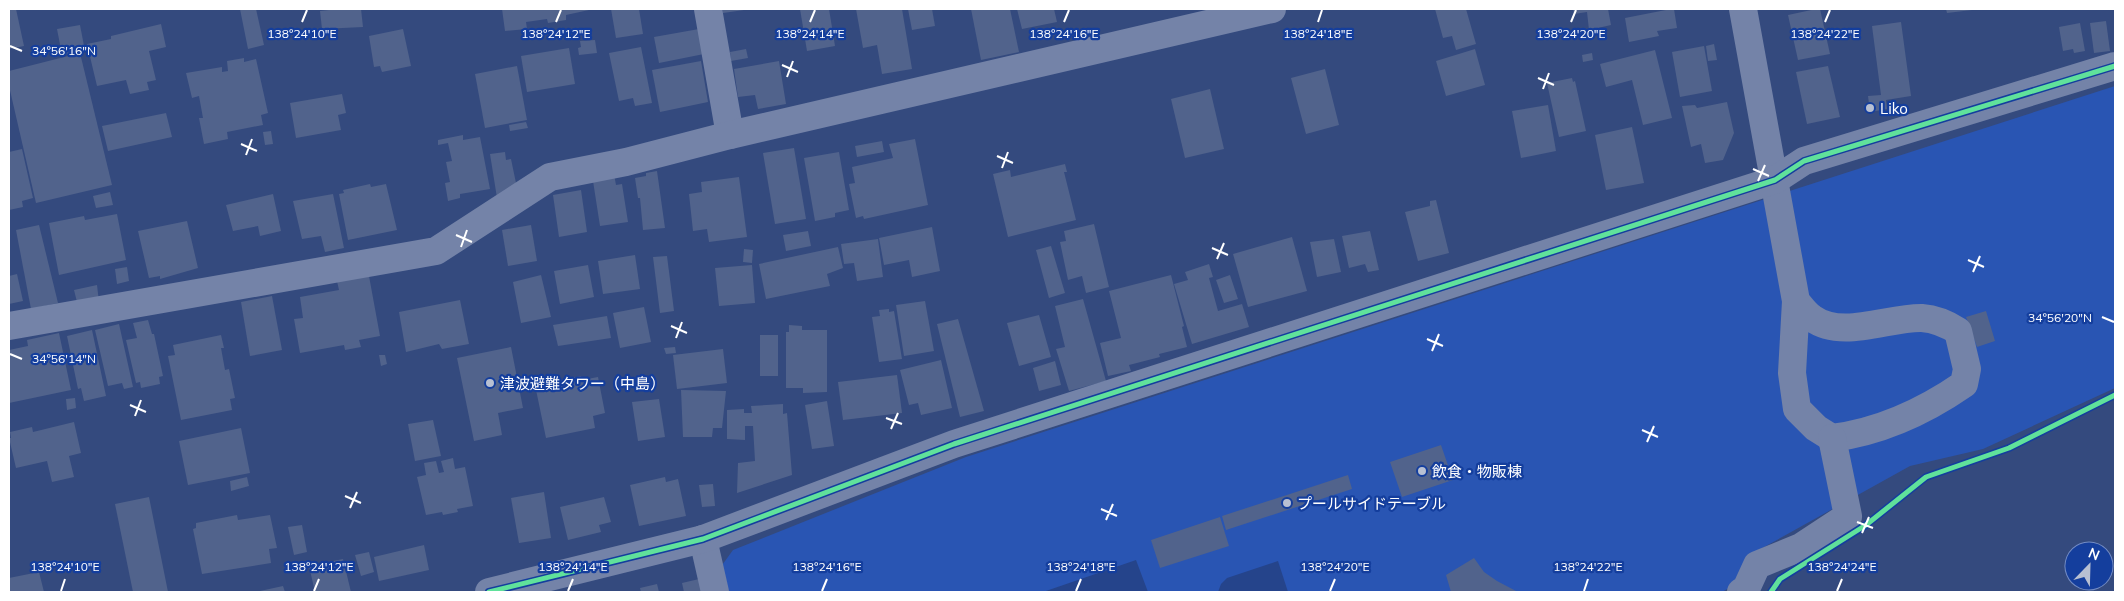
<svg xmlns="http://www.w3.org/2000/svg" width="2124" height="601" viewBox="0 0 2124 601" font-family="Mulish,'Noto Sans JP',sans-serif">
<rect width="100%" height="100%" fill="#344a7e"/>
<polygon fill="#2955b3" points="2115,86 2115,388 1983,449 1910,466 1748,556 1736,584 1722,592 725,592 720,568 733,550 966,457"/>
<g fill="#25448b">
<polygon points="1136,560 1148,592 1043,592"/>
<polygon points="1278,561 1288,592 1218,592 1221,584 1227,578"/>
</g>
<g fill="#51638c">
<polygon points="9,9 16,9 24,46 9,49"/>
<polygon points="240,9 256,9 264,45 248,49"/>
<polygon points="338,9 361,9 363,27 322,29 320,11"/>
<polygon points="502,9 589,9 589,10 566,15 566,20 548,23 547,19 526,22 527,29 505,31"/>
<polygon points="611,9 639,9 643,34 616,38"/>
<polygon points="722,9 744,9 744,10 723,13"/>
<polygon points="800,9 829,9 835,46 807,51"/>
<polygon points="856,9 902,9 912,69 882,74 877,45 863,48"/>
<polygon points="908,9 932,9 935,26 912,30"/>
<polygon points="971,9 1010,9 1019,52 981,60"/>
<polygon points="1017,9 1054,9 1057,22 1022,29"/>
<polygon points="1435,9 1466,9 1476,44 1456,50 1452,36 1443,38"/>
<polygon points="1573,9 1608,9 1611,25 1589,30 1587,12 1574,14"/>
<polygon points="1671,9 1674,9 1677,28 1657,31 1659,36 1629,42 1625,18"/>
<polygon points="1816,9 1820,9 1830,54 1798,60 1788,15"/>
<polygon points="1946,9 1972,9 1972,10 1947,13"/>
<polygon points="2106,21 2110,51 2094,53 2090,23"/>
<polygon points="1901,22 1911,96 1886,100 1887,109 1870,112 1868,96 1881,95 1872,26"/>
<polygon points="2080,23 2085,51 2074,53 2073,49 2063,51 2059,27"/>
<polygon points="161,24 166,47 149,51 156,80 147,82 149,90 130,94 126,80 97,86 87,44 111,39 111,36"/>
<polygon points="80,25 85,51 62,55 57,29"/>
<polygon points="403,29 411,66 382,72 380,66 374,67 369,36"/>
<polygon points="699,29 704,54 659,63 654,37"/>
<polygon points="595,40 597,53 579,55 578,48 581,47 580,41"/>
<polygon points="1714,44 1717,60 1708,61 1706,46"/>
<polygon points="1704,46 1712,91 1680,97 1672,52"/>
<polygon points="641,47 652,103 635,106 633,98 619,101 609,53"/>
<polygon points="569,48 575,84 527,92 521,56"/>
<polygon points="746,49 748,58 731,61 730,52"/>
<polygon points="1475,49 1485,85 1446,96 1436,61"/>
<polygon points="1655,50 1672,118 1643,125 1632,80 1606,87 1600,64"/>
<polygon points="80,53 112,185 36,203 9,86 9,71"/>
<polygon points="1592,53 1593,60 1583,62 1582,55"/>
<polygon points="244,58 244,62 256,59 268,113 261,115 263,125 227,132 228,139 204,144 199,118 203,118 199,96 192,98 186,73 222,67 222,72 228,71 227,61"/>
<polygon points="701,61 708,102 660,112 652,70"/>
<polygon points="779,61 786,104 758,109 755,95 738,97 734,69"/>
<polygon points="517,66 527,120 485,128 475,74"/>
<polygon points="1828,66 1840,117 1807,124 1796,72"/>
<polygon points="1325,69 1339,125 1306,134 1291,78"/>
<polygon points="1572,78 1573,82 1575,81 1586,131 1559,137 1547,83"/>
<polygon points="1210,89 1224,149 1185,158 1171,99"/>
<polygon points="342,94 346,113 338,115 341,130 296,138 290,103"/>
<polygon points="1727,102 1734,133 1723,160 1705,163 1701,144 1691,147 1682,106 1695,105 1697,108"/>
<polygon points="1548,105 1556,151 1521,158 1512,111"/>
<polygon points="166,113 172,137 108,151 102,126"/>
<polygon points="526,122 528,128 510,131 509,125"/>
<polygon points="1632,127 1644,183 1606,190 1595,135"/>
<polygon points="271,131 273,144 265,145 263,132"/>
<polygon points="463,135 463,140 480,137 490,189 460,194 460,198 448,201 445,183 450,182 446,162 452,161 448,143 438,145 438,140"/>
<polygon points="915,139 928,205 864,219 863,216 856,218 849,184 855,183 852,167 893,158 889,144"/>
<polygon points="882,141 884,152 857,157 855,146"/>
<polygon points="794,148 806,219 775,224 763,153"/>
<polygon points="22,149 33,198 22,201 23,207 9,210 9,152"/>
<polygon points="505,152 506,160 511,159 516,183 497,198 490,154"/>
<polygon points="839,152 849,210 835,213 835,217 815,221 804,158"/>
<polygon points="1065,164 1067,172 1064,172 1076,220 1008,237 993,174 1010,170 1011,177"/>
<polygon points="657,171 665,228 643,230 640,198 638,198 635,178 646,176 646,173"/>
<polygon points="614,174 616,185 622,184 628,222 600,226 593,181"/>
<polygon points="739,177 747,237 709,242 707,229 693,231 689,194 702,192 701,182"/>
<polygon points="370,184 371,187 386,184 397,230 348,240 339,194 344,193 343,190"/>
<polygon points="581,190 587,232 559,237 553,195"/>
<polygon points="110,192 113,205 96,208 93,196"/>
<polygon points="273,194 281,231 260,236 258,226 233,231 226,205"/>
<polygon points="333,194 344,248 325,252 321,236 302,239 293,201"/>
<polygon points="1436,200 1449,253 1418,261 1405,212 1430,206 1430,201"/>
<polygon points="117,214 126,260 59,275 49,223 84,216 85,220"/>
<polygon points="187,221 198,268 160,279 160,276 149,278 138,231"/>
<polygon points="1094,224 1109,287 1086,293 1082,276 1068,280 1060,242 1066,241 1064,231"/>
<polygon points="39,225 58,303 31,309 16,230"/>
<polygon points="531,225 537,261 508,266 502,230"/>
<polygon points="932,227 940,271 912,277 909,260 884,265 879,238"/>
<polygon points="808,231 811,246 786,251 783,235"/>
<polygon points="1370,231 1379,270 1368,272 1365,264 1349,268 1342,236"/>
<polygon points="1292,237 1307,291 1248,307 1233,254"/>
<polygon points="878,239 883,277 857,281 854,263 844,264 841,244"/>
<polygon points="1334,239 1341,272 1317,277 1310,242"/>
<polygon points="1051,246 1065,293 1049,298 1036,250"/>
<polygon points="838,247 843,268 827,274 830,286 766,299 759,264"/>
<polygon points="744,249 753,250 752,263 743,262"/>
<polygon points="635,255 640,289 603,294 598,261"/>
<polygon points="667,256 674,311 660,313 653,257"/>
<polygon points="1209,264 1213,277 1209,278 1218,311 1242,304 1249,327 1192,344 1174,284 1188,280 1185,272"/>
<polygon points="588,265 594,297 560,304 554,271"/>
<polygon points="752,265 755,303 719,306 715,268"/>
<polygon points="127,267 129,281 117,284 115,269"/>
<polygon points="17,274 23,301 9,304 9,276"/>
<polygon points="541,275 551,317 521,323 513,282"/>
<polygon points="1171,275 1184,326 1182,327 1187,347 1159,354 1160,357 1129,365 1131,371 1108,376 1100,343 1121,338 1109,291"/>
<polygon points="1230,275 1238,299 1224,303 1216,280"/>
<polygon points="369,276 380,336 359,340 361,347 345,350 344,345 300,353 294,319 303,318 300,297 339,290 337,281"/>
<polygon points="97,285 99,302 78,306 74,290"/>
<polygon points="272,296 282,350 250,356 241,302"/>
<polygon points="1083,299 1106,381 1069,391 1056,349 1065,347 1055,306"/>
<polygon points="460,300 469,344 442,349 439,344 406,352 399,312"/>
<polygon points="925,301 934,351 904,356 896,305"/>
<polygon points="644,307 651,342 620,348 613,313"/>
<polygon points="889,309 889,312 894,311 902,359 879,362 872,317 880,316 879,310"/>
<polygon points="1986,311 1995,341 1977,347 1966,317"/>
<polygon points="1039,315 1051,357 1019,366 1007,323"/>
<polygon points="607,316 611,338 558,346 553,325"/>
<polygon points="958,319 984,411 960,417 937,324"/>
<polygon points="148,320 152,334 154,334 163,376 159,377 160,384 141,388 140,382 136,383 126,340 137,338 133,323"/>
<polygon points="119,324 133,387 124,389 122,383 108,386 95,330"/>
<polygon points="789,325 802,326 802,330 827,330 827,392 803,393 803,388 786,388 786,332 789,332"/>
<polygon points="92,330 106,396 84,401 81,388 78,389 67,336"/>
<polygon points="59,333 71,390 9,403 9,350 28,346 27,340"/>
<polygon points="221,335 224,348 221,348 225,370 229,369 235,398 230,399 232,410 181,420 168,356 175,355 173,345"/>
<rect x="760" y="335" width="18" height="41"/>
<polygon points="511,347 523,408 498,413 502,435 474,441 457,358"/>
<polygon points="675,347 676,353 666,354 664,348"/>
<polygon points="723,349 727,383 677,389 673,355"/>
<polygon points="379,355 385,355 387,364 381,366"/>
<polygon points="941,360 952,408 921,415 918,403 909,405 900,370"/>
<polygon points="1055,361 1061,385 1039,391 1033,368"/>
<polygon points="897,375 902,413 843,420 838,382"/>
<polygon points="581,376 582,380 598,377 605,413 593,416 595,428 546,438 535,385"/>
<polygon points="681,390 726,391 722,428 713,428 712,437 683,437"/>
<polygon points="75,398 76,408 67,410 66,399"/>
<polygon points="659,399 665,437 638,441 632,402"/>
<polygon points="827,401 834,446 812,449 805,405"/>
<polygon points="783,404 783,414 787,413 792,475 737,493 738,463 755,461 753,426 745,426 745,440 727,439 727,410 744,409 744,413 752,413 751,406"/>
<polygon points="433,420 441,456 415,461 408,424"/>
<polygon points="74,422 81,453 69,456 74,477 52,482 47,461 16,468 9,438 11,438 10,432 32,427 33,432"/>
<polygon points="241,428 250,473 188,485 179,441"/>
<polygon points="1441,445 1453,480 1402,497 1390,462"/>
<polygon points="453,458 455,469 465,467 473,506 457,509 458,512 443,515 442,512 426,515 417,477 426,475 424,463 436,461 439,473 444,472 441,461"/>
<polygon points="1348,475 1352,489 1226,530 1222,516"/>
<polygon points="247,477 249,486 231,491 230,481"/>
<polygon points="665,477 666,482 678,479 686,516 639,526 630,485"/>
<polygon points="713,484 715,506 702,507 699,485"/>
<polygon points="544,492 551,538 519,543 511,498"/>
<polygon points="149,497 168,592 133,592 115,504"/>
<polygon points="604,497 611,522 599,525 601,532 568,540 560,507"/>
<polygon points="237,515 238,520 270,515 277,548 269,549 271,563 202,574 193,529 196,528 196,523"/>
<polygon points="1220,517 1229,546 1160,568 1151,540"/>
<polygon points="302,525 307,552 294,555 288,527"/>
<polygon points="424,545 429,570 379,581 374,557"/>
<polygon points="369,552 374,572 361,576 355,555"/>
<polygon points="1474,558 1484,572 1497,581 1518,592 1451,592 1446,575"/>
<polygon points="343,559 351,592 315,592 309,566"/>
<polygon points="39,572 44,592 9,592 9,578"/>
<polygon points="699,579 702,592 684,592 682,583"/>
<polygon points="657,584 659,592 641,592 640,588"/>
<polygon points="283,586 285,592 260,592 260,591"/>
</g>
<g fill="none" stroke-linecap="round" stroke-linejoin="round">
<g stroke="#7483a8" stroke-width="28">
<polyline points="708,9 730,135"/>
<path d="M1743,9L1796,301C1801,307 1806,314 1812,318C1842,340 1889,317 1922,318C1935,319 1947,324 1958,331L1967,369L1964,384C1925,411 1879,432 1832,438L1816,428L1797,409L1792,373L1796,301"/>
<polyline points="9,326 436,251 550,177 626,162 730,135 1272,9"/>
<polyline points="703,539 715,592"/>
<polyline points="489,592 703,539 954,444 1775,180 1804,161 2115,66"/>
<polyline points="1741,592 1746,589 1757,565 1801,547 1848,516 1832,438"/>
</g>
<g stroke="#143e9d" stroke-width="8">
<g id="cycleway">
<polyline points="489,592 703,539 954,444 1775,180 1804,161 2115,66"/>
<polyline points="1771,592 1780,579 1866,525 1926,477 2009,448 2115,395"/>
</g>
</g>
<use href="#cycleway" stroke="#60e19b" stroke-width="5"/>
</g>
<path fill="none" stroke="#fff" stroke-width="2" d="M302,22L307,10M556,22L561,10M810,22L815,10M1064,22L1069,10M1318,22L1322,10M1571,22L1576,10M1825,22L1830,10M10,46L22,51M782,65L798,72M787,77L793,61M1538,78L1554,85M1543,89L1549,73M241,144L257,151M246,155L252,139M997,156L1013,163M1002,168L1008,152M1753,169L1769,176M1758,181L1765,165M456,235L472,242M461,247L467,230M1212,248L1228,255M1217,259L1224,243M1968,260L1984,267M1973,272L1980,256M2102,317L2114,322M671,326L687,333M676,338L682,322M1427,339L1443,346M1432,351L1439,334M10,354L22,359M130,405L146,412M135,416L141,400M886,418L902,424M891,429L898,413M1642,430L1658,437M1647,442L1654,426M345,496L361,503M350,508L357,492M1101,509L1117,516M1106,520L1113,504M1857,522L1873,528M1862,533L1869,517M61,591L65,579M314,591L319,579M568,591L573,579M822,591L827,579M1076,591L1081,579M1330,591L1335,579M1584,591L1588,579M1837,591L1842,579"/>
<g fill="#b8c0d2" stroke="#143e9d" stroke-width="2">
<circle cx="1870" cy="108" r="5"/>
<circle cx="490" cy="383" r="5"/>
<circle cx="1422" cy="471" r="5"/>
<circle cx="1287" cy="503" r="5"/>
</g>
<g text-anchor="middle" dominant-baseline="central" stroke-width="4.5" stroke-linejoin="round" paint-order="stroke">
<g font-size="15" fill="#fff" stroke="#143e9d" text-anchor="start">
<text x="1880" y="108">Liko</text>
<text x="500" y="383">津波避難タワー（中島）</text>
<text x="1432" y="471">飲食・物販棟</text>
<text x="1297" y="503">プールサイドテーブル</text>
</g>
</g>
<g font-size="12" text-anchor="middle" fill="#fff" stroke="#143e9d" stroke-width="4.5" stroke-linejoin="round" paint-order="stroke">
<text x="302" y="38">138°24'10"E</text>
<text x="556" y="38">138°24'12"E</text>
<text x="810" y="38">138°24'14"E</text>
<text x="1064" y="38">138°24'16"E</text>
<text x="1318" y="38">138°24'18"E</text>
<text x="1571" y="38">138°24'20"E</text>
<text x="1825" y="38">138°24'22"E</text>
<text x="64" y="55">34°56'16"N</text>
<text x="2060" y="322">34°56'20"N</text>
<text x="64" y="363">34°56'14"N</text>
<text x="65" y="571">138°24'10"E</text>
<text x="319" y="571">138°24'12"E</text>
<text x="573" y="571">138°24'14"E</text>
<text x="827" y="571">138°24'16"E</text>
<text x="1081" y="571">138°24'18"E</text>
<text x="1335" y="571">138°24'20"E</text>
<text x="1588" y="571">138°24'22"E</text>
<text x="1842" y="571">138°24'24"E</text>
</g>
<rect width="2124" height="601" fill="none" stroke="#ffffff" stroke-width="20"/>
<g transform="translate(2089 566) rotate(23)"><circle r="24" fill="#143e9d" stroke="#728bc4"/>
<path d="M0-4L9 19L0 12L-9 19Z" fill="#b8c0d2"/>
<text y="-8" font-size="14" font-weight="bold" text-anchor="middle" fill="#ffffff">N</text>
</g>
</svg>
